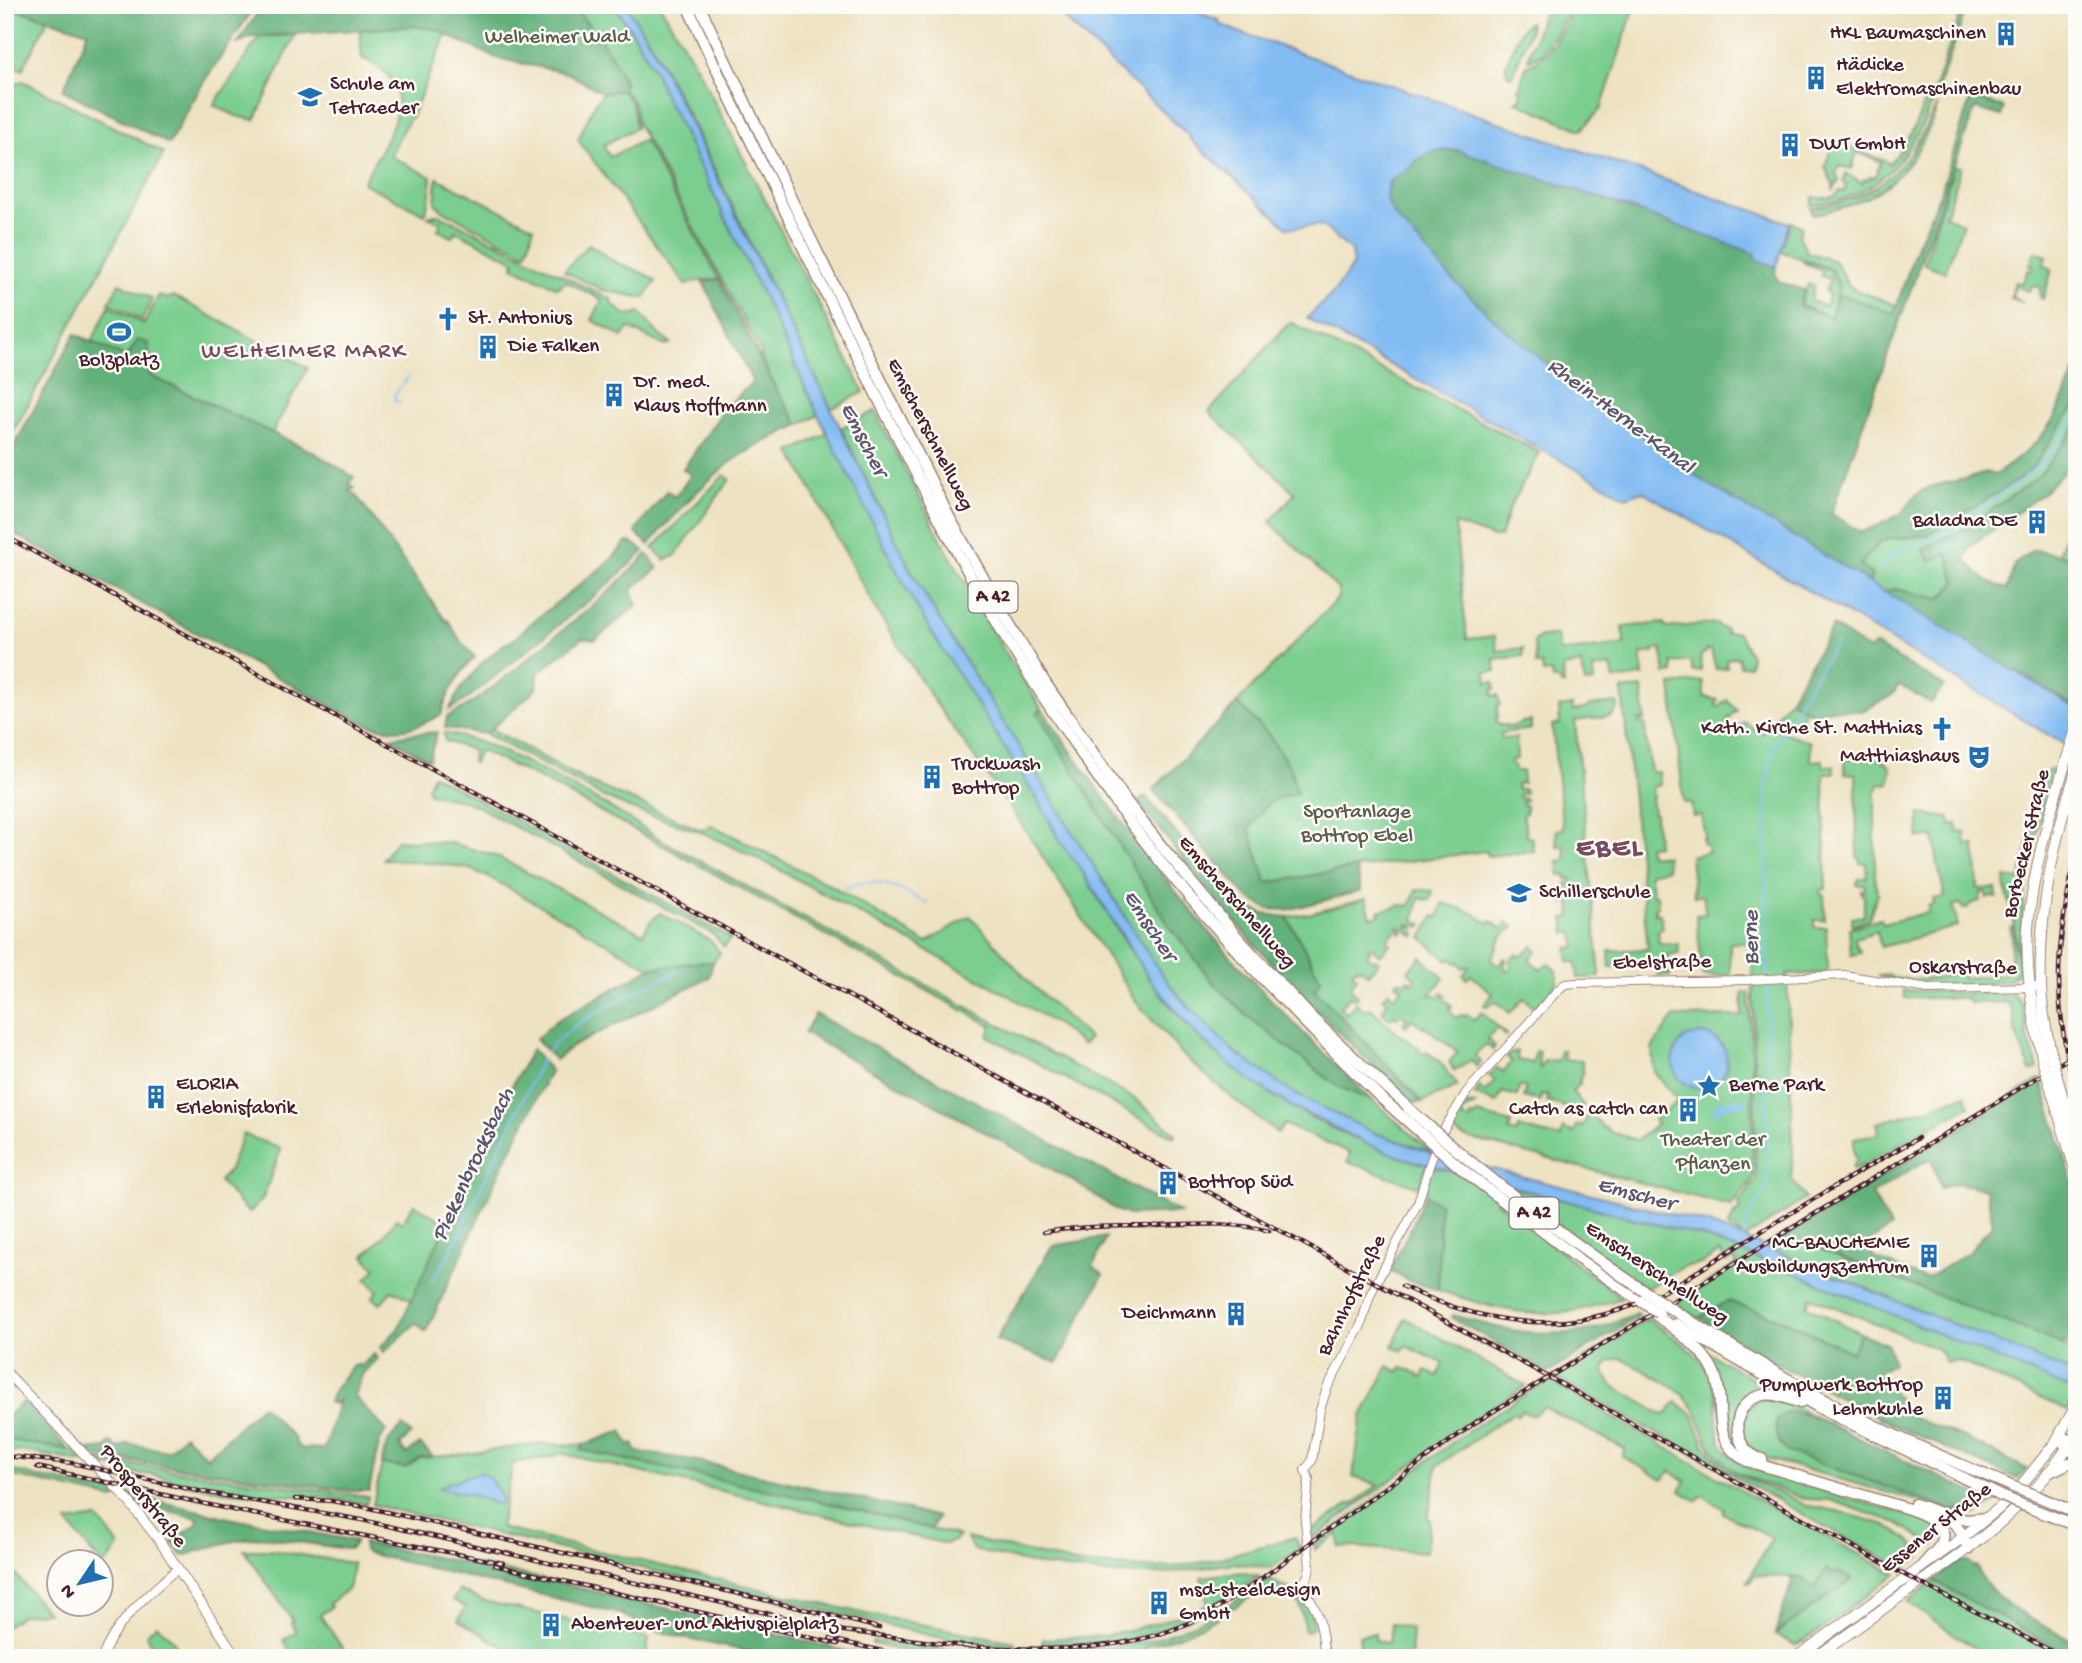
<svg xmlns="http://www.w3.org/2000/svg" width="2082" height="1663" viewBox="0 0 2082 1663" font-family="'Gochi Hand',sans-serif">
<rect width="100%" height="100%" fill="#fdfcf7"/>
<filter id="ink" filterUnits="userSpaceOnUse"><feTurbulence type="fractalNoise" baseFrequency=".0143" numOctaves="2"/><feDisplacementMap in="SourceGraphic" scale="14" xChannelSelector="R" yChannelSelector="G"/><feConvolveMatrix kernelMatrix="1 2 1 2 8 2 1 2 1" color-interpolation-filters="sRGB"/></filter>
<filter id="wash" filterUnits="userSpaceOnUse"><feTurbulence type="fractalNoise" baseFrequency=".00686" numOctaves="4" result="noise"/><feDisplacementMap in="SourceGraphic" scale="28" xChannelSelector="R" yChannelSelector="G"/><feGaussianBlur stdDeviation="1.57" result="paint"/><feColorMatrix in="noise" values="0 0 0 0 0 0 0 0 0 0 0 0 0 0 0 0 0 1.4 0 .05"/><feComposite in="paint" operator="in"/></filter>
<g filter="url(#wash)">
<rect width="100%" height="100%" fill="#ede2c1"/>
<g fill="#7bce90" stroke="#62765e" stroke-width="2">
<path d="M571,5H613C629,25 652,63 661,86C664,96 667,103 673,111L773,316L818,415L799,425L777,391L760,356L762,354L637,123L634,103L624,90V81L586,21Z"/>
<polygon points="626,5 660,5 695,64 864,392 831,409 694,127 652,45"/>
<path d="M1567,5H1635L1601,109L1581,130L1515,101L1520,99L1522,91L1519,89L1527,65C1548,60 1556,36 1569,20L1567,16L1541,54L1530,60L1528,59L1542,15C1548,8 1559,11 1567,5Z"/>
<path d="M1959,5H1966C1961,28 1952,50 1944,72C1921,140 1889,198 1811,205L1813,197C1822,199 1835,199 1840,191L1844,192L1847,184L1843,182L1846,174L1862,183L1864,179L1868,180L1870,176L1874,178L1881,162L1857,152L1852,169L1839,166L1836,173L1839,180L1833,191V184L1825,167L1833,142L1886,161L1889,164C1907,146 1917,123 1926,99L1930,101L1931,99L1963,7Z"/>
<polygon points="5,7 49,18 22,70 5,61"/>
<path d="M1529,22L1530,29L1513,75L1509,76C1502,66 1508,59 1512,51C1518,39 1517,30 1529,22Z"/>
<path d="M413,26L440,30L446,35L412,116L403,129L390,156L431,177L430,195L425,214L363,183C385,138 429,87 362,58L360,30Z"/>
<polygon points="295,35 255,120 236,116 214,105 259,37"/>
<polygon points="5,72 9,78 6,88 10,91 17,83 23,81 164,153 5,447"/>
<path d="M622,91L632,103L636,128L603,145L610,157L644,140L719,279C708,281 694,279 686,285L578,140L594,105L603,93Z"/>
<path d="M1938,105C1916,170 1882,203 1813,214L1811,208C1849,204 1885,188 1908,156C1920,140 1928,120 1938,105Z"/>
<polygon points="1954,166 1961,167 1945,216 1963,223 1945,272 1924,264"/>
<polygon points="437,178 534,227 526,254 442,210 435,203"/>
<polygon points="438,214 611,299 611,303 624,314 636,315 639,312 660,336 671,343 665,346 629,328 623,337 592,320 602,300 566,281 558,288 513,267 515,261 456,231 452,237 438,230 441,223 428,217"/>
<polygon points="1791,222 1802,226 1799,236 1807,252 1835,261 1847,284 1856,290 1896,305 1894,314 1843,295 1837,298 1840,287 1832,269 1780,251"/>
<polygon points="589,244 615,262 643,273 656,281 644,298 603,290 564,271"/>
<polygon points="2035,252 2047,256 2044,265 2052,269 2043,299 2040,298 2041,295 2039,294 2041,288 2032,285 2029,291 2015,286 2012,296 2024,303 2010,298 2015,282 2023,283 2028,269 2032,271 2033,265 2030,265"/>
<polygon points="1804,261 1830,270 1838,289 1830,316 1800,305 1808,284 1814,285 1811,301 1825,306 1830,294 1825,292 1830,279 1821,276 1823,272 1803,262"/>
<polygon points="119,283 152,299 142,320 109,303"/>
<polygon points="159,295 166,299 174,296 308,368 272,433 149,375 148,343 128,359 92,341 109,306 144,324"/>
<polygon points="1290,322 1540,453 1509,509 1500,537 1492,537 1455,524 1467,639 1495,636 1497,651 1523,648 1523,656 1494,659 1496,671 1486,672 1487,683 1494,682 1495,689 1492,690 1493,696 1498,695 1500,705 1497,706 1498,718 1496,718 1496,723 1499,723 1500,726 1506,725 1507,728 1521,724 1522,722 1531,721 1531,729 1501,733 1502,739 1516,738 1517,759 1511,760 1511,764 1514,765 1515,771 1522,771 1523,783 1516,784 1517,789 1524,789 1525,793 1519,794 1519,798 1525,798 1526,800 1522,801 1523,805 1526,805 1526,813 1523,814 1527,837 1532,838 1534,851 1488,856 1486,851 1356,868 1267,883 1249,829 1264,808 1273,800 1296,793 1291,769 1267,733 1237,703 1338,598 1338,589 1270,522 1295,493 1209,412"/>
<polygon points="2077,403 2077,426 2038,477 1963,530 1923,549 1930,561 1947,552 1956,583 1940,599 1895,589 1884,592 1869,582 1872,575 1860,565 1873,549 1884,540 1927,535 2032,468"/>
<path d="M875,411L945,547L1000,644L1042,709L1038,713L1168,924L1213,982L1245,1014L1337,1086L1373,1101L1432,1152C1363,1133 1287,1097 1233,1050C1205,1027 1182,1000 1160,972L939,619L910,569L841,428Z"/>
<path d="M828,433L899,575L1042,807C1048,817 1051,827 1057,836C1065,849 1076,861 1084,875C1112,920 1138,967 1172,1008C1237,1085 1332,1137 1427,1164L1419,1187L1347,1162L1350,1153C1328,1142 1306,1135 1284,1124L1278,1133L1237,1102L1185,1057L1137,1003L1015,814L934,701L878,613L791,452Z"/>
<polygon points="724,475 730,479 675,556 665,560 653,548"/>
<polygon points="2077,501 2077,560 2058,554"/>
<polygon points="1664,623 1666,628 1717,623 1718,627 1726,629 1726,633 1738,632 1751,656 1749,666 1740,666 1738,657 1726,659 1727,668 1716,669 1711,650 1706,650 1706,653 1701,654 1701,671 1693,672 1691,661 1673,663 1673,673 1665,674 1662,649 1654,650 1654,652 1641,654 1643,676 1614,680 1611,666 1593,669 1594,682 1585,683 1581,664 1563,667 1564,685 1561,685 1559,680 1552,680 1551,672 1543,673 1542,665 1536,665 1534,642 1538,638 1557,635 1560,652 1625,644 1623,627"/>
<polygon points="1703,681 1704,697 1718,700 1715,705 1720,707 1723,702 1725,703 1727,700 1737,711 1729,717 1730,719 1727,722 1732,730 1745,722 1762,734 1767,726 1810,742 1811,761 1823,760 1823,766 1834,766 1834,773 1824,773 1826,889 1820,890 1820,894 1824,895 1825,920 1814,920 1814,927 1826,927 1828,970 1824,973 1787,975 1793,1150 1791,1178 1805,1199 1745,1238 1728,1227 1735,1213 1737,1214 1741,1209 1738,1205 1756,1179 1752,943 1730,943 1730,975 1703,976 1696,915 1706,914 1703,896 1694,896 1690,856 1708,852 1706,844 1703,844 1702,838 1705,837 1701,815 1693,816 1691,802 1684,803 1671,685"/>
<polygon points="1642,688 1645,720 1639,720 1639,723 1645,724 1646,742 1647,743 1651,772 1659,772 1660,785 1652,787 1653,798 1651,799 1653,813 1655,814 1657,845 1648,846 1650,855 1666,856 1667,869 1649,873 1653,895 1657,895 1658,906 1655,907 1655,914 1660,914 1663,929 1658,930 1659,943 1678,944 1679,953 1668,955 1670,976 1658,976 1658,964 1610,967 1609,951 1648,949 1622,690"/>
<polygon points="1789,700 1805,709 1797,728 1793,728 1778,721 1779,718 1776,716"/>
<polygon points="1617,703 1618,708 1611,716 1575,721 1600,977 1578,978 1576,962 1569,962 1567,948 1576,947 1574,933 1566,933 1564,918 1571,917 1570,902 1563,902 1561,888 1568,887 1567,883 1571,882 1571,878 1567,879 1566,875 1560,875 1558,861 1566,859 1564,845 1557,846 1556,830 1563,829 1552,725 1560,724 1559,707 1572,705 1573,711 1588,708 1588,706"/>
<polygon points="491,729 586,781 702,830 711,825 832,886 926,943 970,916 1029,982 1089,1038 1083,1045 1059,1026 1010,996 767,863 706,834 635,810 606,798 486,734"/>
<path d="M444,733C486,740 521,760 559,780C592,797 625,815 656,837L1135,1099L1176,1134L1174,1137L988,1036L992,1026L629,827L539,778L479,750L474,763L472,762L473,750L445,741Z"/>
<polygon points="1845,758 1883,759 1883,762 1888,763 1887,766 1891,767 1889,784 1880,783 1875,794 1875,883 1878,894 1868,920 1852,925 1852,918 1864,916 1864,895 1862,895 1861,890 1865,890 1865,885 1857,885 1857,882 1860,878 1867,878 1866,863 1860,863 1859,857 1857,856 1856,774 1845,773"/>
<path d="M2052,769L2054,770C2035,833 2020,895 2020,961L2013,915L2006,890L2005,878L2020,880L2033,820L2048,770Z"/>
<polygon points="433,775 731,938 724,947 713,934 477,806 458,799 430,794 427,788"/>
<polygon points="1920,814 1950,818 1951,825 1957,824 1958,833 1965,832 1966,845 1975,845 1978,889 1996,888 1997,898 1993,897 1987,898 1986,892 1981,893 1981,900 1968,905 1968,908 1963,909 1961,904 1953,906 1958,926 1881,947 1877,931 1855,938 1856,944 1861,953 1851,955 1849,928 1881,919 1883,924 1929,912 1928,906 1934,904 1933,899 1945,897 1938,865 1934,837 1918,838"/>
<polygon points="397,840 451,843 496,856 643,934 650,922 660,913 711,941 720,953 713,962 651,968 496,881 470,869 449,865 383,859"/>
<polygon points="2077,871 2077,1047 2074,1049 2070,914"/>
<polygon points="1416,889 1433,891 1430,900 1419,898 1414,921 1423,924 1421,927 1407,924 1407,926 1414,928 1416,934 1414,937 1406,929 1401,934 1399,931 1401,928 1399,926 1387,940 1390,944 1380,955 1370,946 1368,948 1370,951 1367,955 1373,961 1375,959 1379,962 1368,974 1360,967 1358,969 1356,968 1352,973 1357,977 1350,988 1358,996 1355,1000 1349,996 1340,1007 1347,1013 1356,1003 1365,1011 1370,1008 1401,1036 1420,1048 1418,1051 1424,1054 1426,1051 1441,1063 1458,1086 1422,1102 1314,989 1321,980 1287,917 1308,914 1366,899 1371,917 1380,915 1379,911 1401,905 1410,906"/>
<path d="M1443,903L1471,912L1488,923L1491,921L1502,929L1507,922L1514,927C1509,931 1504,934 1501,938C1496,946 1499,950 1491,959L1498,965L1505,958L1506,961H1505V970H1510V960L1517,954L1520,957L1533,946L1537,951L1529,959L1540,970L1549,963L1557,973L1558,982L1535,1008L1524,998L1510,1013L1495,1001L1487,1007L1484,1005L1493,994L1471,975L1467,979L1463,975L1469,968L1467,966L1463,968L1459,962L1457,963L1451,958L1448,961L1422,938L1434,916L1438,917Z"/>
<path d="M2013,927L2019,972L2010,980C1970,987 1917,988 1877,976L1889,975L1893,978C1917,981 1939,981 1961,970L1963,978L2000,975L2009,971L2012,936L2010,928Z"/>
<polygon points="1421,957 1444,978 1430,994 1431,996 1434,994 1438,997 1443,992 1446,995 1443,998 1452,1006 1449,1009 1456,1018 1462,1015 1465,1017 1467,1014 1474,1020 1481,1012 1506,1034 1505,1036 1497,1028 1487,1039 1495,1046 1493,1049 1486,1044 1475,1055 1481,1062 1477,1067 1471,1060 1455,1071 1449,1062 1458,1052 1424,1026 1423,1027 1412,1019 1406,1026 1403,1023 1407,1019 1401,1014 1397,1018 1394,1015 1390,1019 1382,1011 1388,1002 1383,998 1389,992 1394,997 1402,989 1396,983 1400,980 1404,984 1408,979 1412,983 1416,979 1408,971"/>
<polygon points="1903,990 2014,995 2023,1006 2027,1035 2038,1068 2031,1071 2015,1031 2013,1013 2007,1002 1969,1003 1967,998 1905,998"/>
<polygon points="1743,992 1749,992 1752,1058 1753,1176 1752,1180 1731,1206 1463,1137 1448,1129 1464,1104 1475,1105 1463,1112 1462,1118 1470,1120 1471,1116 1475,1117 1477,1114 1511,1123 1509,1131 1517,1133 1519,1128 1561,1138 1563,1128 1574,1133 1577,1125 1582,1127 1589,1112 1604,1129 1606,1127 1610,1132 1637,1140 1657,1124 1654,1120 1678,1101 1654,1071 1652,1048 1674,1017 1742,1016"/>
<polygon points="1560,1050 1564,1050 1564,1060 1582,1060 1583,1074 1580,1077 1580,1084 1572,1091 1584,1106 1574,1111 1569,1108 1547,1102 1548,1096 1541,1095 1540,1101 1524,1097 1526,1088 1520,1086 1517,1096 1502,1092 1497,1103 1475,1095 1479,1087 1485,1092 1495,1081 1489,1075 1497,1067 1503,1072 1512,1062 1506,1056 1517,1051 1517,1060 1533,1063 1535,1051 1539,1051 1539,1068 1541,1068 1544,1061 1559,1060"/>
<polygon points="1966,1095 1969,1106 1854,1170 1852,1167 1857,1160 1854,1152 1854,1138 1879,1134 1877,1123 1935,1107 1935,1105"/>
<polygon points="243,1134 281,1149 262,1200 249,1213 219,1181 228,1172"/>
<path d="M1432,1166L1701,1236L1797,1274L2076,1391L2068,1411L1959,1361L1946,1362L1938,1349L1811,1297L1807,1306L1860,1333L1852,1353L1791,1323L1728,1301L1699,1318L1675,1303L1737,1264L1734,1258L1726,1262L1720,1252L1703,1263L1683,1267L1647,1288L1543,1215L1495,1201L1622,1298C1604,1303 1586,1309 1568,1312C1523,1318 1480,1304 1438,1290L1440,1204L1425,1195Z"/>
<polygon points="414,1204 446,1224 412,1300 392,1290 380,1304 373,1297 378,1291 366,1279 376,1269 364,1256 383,1237 396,1219 402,1223"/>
<polygon points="1782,1237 1805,1243 2059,1343 2077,1356 2077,1375 1766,1247"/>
<path d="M1405,1318L1526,1386C1452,1433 1382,1487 1312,1539L1311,1531L1350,1504L1355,1503L1378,1485L1353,1477L1362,1416L1388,1366L1399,1372L1401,1368L1412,1371L1423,1378L1426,1371L1438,1376L1443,1363L1406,1346L1402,1351L1393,1346Z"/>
<path d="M1648,1319C1671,1336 1707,1355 1714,1385C1721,1411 1709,1436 1731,1456C1748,1472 1774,1471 1795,1479C1809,1484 1821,1491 1835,1495C1869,1505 1905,1510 1937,1528L1939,1537L1934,1546L1897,1523L1830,1500L1805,1499L1741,1474L1727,1466L1709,1445L1694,1408L1684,1396L1672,1386L1621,1358L1609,1361L1603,1371L1612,1385L1663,1415L1668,1413L1676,1402L1692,1414L1705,1446L1726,1469L1809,1506L1837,1511L1875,1522L1895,1530L1912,1543L1920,1558L1904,1568L1866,1549L1554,1377Z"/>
<polygon points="1703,1350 1776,1392 1763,1394 1732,1426 1735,1443 1744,1454 1731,1445"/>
<polygon points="1548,1380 1751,1496 1896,1574 1818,1632 1795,1645 1775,1634 1851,1580 1814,1589 1803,1578 1755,1575 1750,1583 1747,1582 1772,1538 1723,1513 1724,1509 1702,1495 1697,1501 1680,1491 1686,1481 1670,1471 1663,1480 1622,1456 1625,1449 1544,1407 1533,1415 1520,1411 1518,1415 1513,1413 1437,1466 1428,1518 1430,1519 1426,1552 1339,1546 1339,1534 1315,1549 1314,1544 1478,1424"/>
<polygon points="1773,1399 1795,1407 1823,1421 1800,1413 1976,1512 1996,1501 1978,1514 1967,1515 1758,1456 1739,1433 1748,1407 1762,1400"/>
<polygon points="5,1439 75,1451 83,1462 22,1451 5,1452"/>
<polygon points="537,1444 583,1445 581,1450 837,1505 959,1536 954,1541 946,1544 560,1453 552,1457 513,1463 500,1528 866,1614 1015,1642 1015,1645 976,1644 933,1636 373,1505 382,1464 405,1468 420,1458 465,1454"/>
<polygon points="98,1460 368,1497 366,1504 329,1498 228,1492 178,1482 151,1474 142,1475 116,1467 102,1465"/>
<polygon points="5,1469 31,1475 33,1477 65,1482 88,1489 112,1491 117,1496 114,1499 27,1479 10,1475 5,1477"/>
<polygon points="98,1518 119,1546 107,1563 102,1565 102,1562 99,1561 67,1522"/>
<polygon points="1295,1537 1300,1548 1271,1568 1234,1563 1162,1574 1111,1574 1043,1566 973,1550 967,1538 1079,1564 1144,1568 1173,1567 1209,1561"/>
<polygon points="244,1550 269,1550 352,1563 353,1566 348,1589 329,1604 331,1607 320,1615 343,1649 337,1658 309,1658 305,1653 295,1658 283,1640 297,1631 291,1623 293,1621"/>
<polygon points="5,1562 47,1612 22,1615 5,1627"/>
<path d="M1241,1572L1259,1577C1213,1608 1164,1636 1107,1642C1086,1644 1064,1643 1042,1644L1043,1639L1104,1636L1157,1623L1208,1604L1201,1577Z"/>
<path d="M1266,1579C1291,1588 1314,1598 1313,1628L1308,1631L1305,1630L1300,1604L1278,1592L1264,1589L1211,1621L1181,1635L1146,1646L1147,1658H1090L1064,1655V1651C1093,1649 1123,1648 1151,1640C1193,1628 1231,1606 1266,1579Z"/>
<polygon points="1933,1581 2077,1657 2077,1658 1993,1658 1985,1655 1907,1602"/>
<polygon points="459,1590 483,1601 649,1638 646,1658 522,1658 458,1620 466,1607 453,1600"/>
<polygon points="1391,1624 1412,1629 1410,1658 1362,1658 1359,1636 1375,1633 1375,1641 1389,1643"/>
<polygon points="157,1625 171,1638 178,1648 165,1658 157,1658 146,1634"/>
<polygon points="873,1641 1029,1658 934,1658 872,1644"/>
</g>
<g fill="#64b17a" stroke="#576852" stroke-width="2" fill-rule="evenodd">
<polygon points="5,5 256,5 203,83 169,144 63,90 88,32"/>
<path d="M263,5H571C587,22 626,67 624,90L603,93L567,73L497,58L446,35L440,30L413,26L251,37L237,44Z"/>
<path d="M1971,96L2004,108L2001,116L1975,108L1831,514C1843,519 1850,528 1862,532C1869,529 1899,516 1903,512C1910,505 1912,496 1921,491C1941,480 1966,483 1986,472L1995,475C2018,460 2040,442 2054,418C2063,402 2068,384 2077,368V403L2032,468L2014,483L1927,535L1884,540L1873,549L1860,565L1872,575L1869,582L1706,483L1629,427L1536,356L1502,327L1450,277L1394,215L1389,207L1386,193L1391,180L1411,167L1418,159L1434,151L1457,150L1606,200L1757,254L1756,259L1776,267L1775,274L1779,282L1804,290L1799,306L1831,318L1837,298L1843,295L1894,314L1917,245L1942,189Z"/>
<path d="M719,279L777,391L799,425C776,436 752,447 731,462C701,485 673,516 649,545L636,533V530L667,491L675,497L691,475L683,469L725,408L753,382L703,282Z"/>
<path d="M75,334L127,358L137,340L148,343L150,376L313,452L354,477L349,483L355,488L350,491L356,495L446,621L448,620L461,642L475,657C459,673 447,693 441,715C405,732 396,735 358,721L5,529V463Z"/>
<polygon points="2077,426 2077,453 2062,473 2043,493 1971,546 1965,560 1986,581 2007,589 2015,564 2033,550 2058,554 2077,560 2077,692 2074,706 1884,592 1895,589 1940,599 1956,583 1947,553 1930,561 1923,549 1963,530 2038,477"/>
<polygon points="626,542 633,543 644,551 608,585 467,699 449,710 462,687 481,664 504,644 512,641 530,624 612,559"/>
<path d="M647,554L658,568L632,589L637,605L595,640L582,638L538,673L537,688L486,734L445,728L447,717C482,699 512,672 542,647C578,617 616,589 647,554Z"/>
<polygon points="1833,626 1869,650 1874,645 1944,686 1931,703 1899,685 1891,696 1862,711 1829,709 1814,714 1789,700"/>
<polygon points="1237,703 1267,733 1291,769 1297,793 1273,800 1264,808 1249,829 1267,883 1356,868 1361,891 1287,910 1268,909 1247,897 1153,790"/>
<path d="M1042,709C1090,780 1140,849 1195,915C1249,981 1311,1041 1373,1101L1337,1086L1245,1014L1213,982L1168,924L1037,712Z"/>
<polygon points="437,732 429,760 389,738 412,734"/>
<path d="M1145,796L1179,837L1239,902L1263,914L1287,917L1321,980L1314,989L1422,1102L1414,1103C1343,1040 1276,971 1215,899C1188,867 1164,834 1138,802Z"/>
<polygon points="697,962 713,962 709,977 573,1046 555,1060 536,1039 556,1021 651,968"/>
<polygon points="815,1014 1180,1213 1129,1215 1118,1211 1072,1180 804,1033"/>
<polygon points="532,1049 551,1071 550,1072 503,1165 426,1332 416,1323 384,1352 380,1347 398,1329 496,1115"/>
<path d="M2041,1079L2077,1197V1346L2059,1343L1805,1243L1782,1237ZM1931,1158L1941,1188L1957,1183L1986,1189L1993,1224L1970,1251L1926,1279L1874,1258L1867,1243L1891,1227L1872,1195L1898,1177Z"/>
<polygon points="1425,1195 1440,1204 1438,1290 1409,1281 1389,1270 1412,1226"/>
<polygon points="1106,1237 1093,1266 1103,1275 1057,1363 996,1340 1052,1246"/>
<polygon points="1728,1301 1791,1323 1852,1353 1860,1333 1887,1344 1893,1363 1877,1373 1914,1418 1973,1442 2027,1469 2018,1479 1889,1423 1783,1367 1699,1318"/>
<path d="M1636,1313L1640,1316L1548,1373L1452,1318L1453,1315C1499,1330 1546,1340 1595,1329C1609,1326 1623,1319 1636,1313Z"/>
<polygon points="374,1354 378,1359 363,1373 354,1396 386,1430 379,1443 369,1491 350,1491 94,1456 88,1450 106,1448 111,1442 118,1448 129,1444 168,1451 184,1435 207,1457 262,1405 294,1438 297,1445 302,1449 307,1448 324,1449 339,1400 334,1404 329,1402 334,1390 352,1366 362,1365"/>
<polygon points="23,1402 69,1450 5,1439 5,1418"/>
<path d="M1788,1412L1800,1413L1823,1421L1960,1487L1996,1501L1976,1512L1948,1509L1788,1452C1776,1442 1774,1433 1777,1419Z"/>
<path d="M403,1426L411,1434L400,1445L406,1454L420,1444L433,1457L420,1458L405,1468L382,1464C384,1445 389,1439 403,1426Z"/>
<polygon points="622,1431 630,1446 633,1444 637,1452 693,1460 938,1517 931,1529 837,1505 581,1450 583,1445"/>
<path d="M128,1494L242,1521H249L356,1541L351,1548L347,1549L264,1537C236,1538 210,1547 184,1556L180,1553L172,1542L197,1524L198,1518L152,1507L145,1511Z"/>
<polygon points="363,1543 516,1573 876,1658 779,1658 689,1639 651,1629 621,1614 367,1553 364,1550"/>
<path d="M1961,1561H1968L1974,1567L1976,1566C1995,1607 2039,1623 2077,1643V1658L1933,1581Z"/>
<polygon points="1827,1569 1831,1573 1839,1572 1852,1579 1775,1634 1792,1582 1790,1577 1803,1578 1814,1588"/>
</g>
<g fill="#82bcf3" stroke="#666e8f" stroke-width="2">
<path d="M613,5H626L652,46L910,569L939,619L1160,972L1183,1001L1234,1052L1297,1095L1375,1133L1437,1155L1706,1223L2077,1375V1392L1797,1274L1701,1236L1432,1166L1400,1157L1367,1144L1291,1106L1256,1084L1226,1062L1195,1033L1151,981L1082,871L1062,844L1042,807L927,625L899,575L818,415L773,316L673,111C667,103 664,96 661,86C653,64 628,23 613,5Z"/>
<polygon points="1050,5 1193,5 1204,15 1219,20 1219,24 1236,31 1789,223 1776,267 1755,259 1756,254 1606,200 1457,150 1434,151 1418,159 1411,167 1391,180 1387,186 1386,199 1394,215 1450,277 1502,327 1567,380 1629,427 1706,483 2077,709 2077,752 1642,491 1626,497 1307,318 1336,290 1353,264 1351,251 1322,225 1288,228 1190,139 1190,137"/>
<circle cx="1700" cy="1061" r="27"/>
<polygon points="477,1473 483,1473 488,1476 502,1497 501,1503 499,1505 475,1496 439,1488 440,1486"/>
</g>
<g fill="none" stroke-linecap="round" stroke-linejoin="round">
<g stroke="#82bcf3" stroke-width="2">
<polyline points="400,403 395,401 394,396 409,376"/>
<polyline points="1880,570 1895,553 1944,533 2018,483 2046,458 2059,442 2077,412"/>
<path d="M845,888C878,874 899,889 928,904"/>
<polyline points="1767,974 1766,793 1771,754 1800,700 1836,643"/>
<path d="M547,1052C575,1017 637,991 677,972"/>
<path d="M1743,1240C1745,1212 1756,1210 1767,1187V983"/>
<polyline points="431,1282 449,1255 542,1059"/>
</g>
<polyline stroke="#82bcf3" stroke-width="6" points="1716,1111 1720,1105 1745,1101"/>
</g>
</g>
<g filter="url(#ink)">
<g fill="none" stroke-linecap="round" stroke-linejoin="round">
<g stroke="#9c8076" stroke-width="10">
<g id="tertiary">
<path d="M102,1658C114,1623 150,1592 178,1568"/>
<path d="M1325,1658C1322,1632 1321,1606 1300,1588L1308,1576L1310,1566L1305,1521L1309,1479L1305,1470L1312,1461L1320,1410L1327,1388L1361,1325L1370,1295L1418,1203L1430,1163L1441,1134L1466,1093L1557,991L1565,984L1576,983L1747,980L1844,975L1928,989L2035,987"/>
</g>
</g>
<g stroke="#9c8076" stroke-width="11">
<polyline id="secondary" points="5,1371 127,1499 161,1543 237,1658"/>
</g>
<g stroke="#9c8076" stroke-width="12">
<g id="primary">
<path d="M2053,1061C2047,1036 2042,1012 2041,986C2038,913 2054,838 2077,768"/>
<path d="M2044,1066C2034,1022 2025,974 2028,928C2033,860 2057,791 2077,726"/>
<polyline points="2055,1070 2077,1147"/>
<polyline points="2047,1075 2077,1176"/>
<polyline points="1795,1658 1958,1541 1998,1509 2016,1492 2055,1443 2077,1404"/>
<path d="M1815,1658C1843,1638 1870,1618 1898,1598C1965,1551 2035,1506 2077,1432"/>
</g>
</g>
<g stroke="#9c8076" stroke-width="13">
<g id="motorway">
<path d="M687,5C734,111 787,214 838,318C888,417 936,518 992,614C1029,678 1071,740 1114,800C1191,909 1285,1004 1380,1097"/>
<polyline points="699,5 798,213 948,515 1003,613 1046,684 1127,802 1163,848 1238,938 1312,1018 1408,1108"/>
<polyline points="1576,1257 1641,1301"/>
<path d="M1668,1307C1737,1350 1806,1392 1878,1427C1922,1449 1967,1467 2011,1486"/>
<path d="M1656,1315C1675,1330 1700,1346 1712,1368C1730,1403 1705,1439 1747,1461L1909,1509C1924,1514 1955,1527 1939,1547C1934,1554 1928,1557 1924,1565"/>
<polyline points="1676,1324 1823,1410 2001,1496"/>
<polyline points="2060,1436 2067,1449 2077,1454"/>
<polyline points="2060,1436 2077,1444"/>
<path d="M1762,1459C1730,1451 1728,1402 1763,1395C1775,1393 1789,1399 1800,1403"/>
<polyline points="2048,1473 2069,1463 2077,1463"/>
<polyline points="2039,1497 2077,1513"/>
<path d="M1915,1504C1944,1513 1959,1519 1968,1549"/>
<polyline points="2030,1508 2077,1526"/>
<polyline points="1948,1515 1967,1520 1987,1518"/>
</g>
</g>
<use href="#tertiary" stroke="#fff" stroke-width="8"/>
<use href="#secondary" stroke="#fff" stroke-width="9"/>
<use href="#primary" stroke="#fff" stroke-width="10"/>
<use href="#motorway" stroke="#fff" stroke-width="10"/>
<g stroke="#4a1f2b" stroke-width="4.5">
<g id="rail">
<polyline points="5,536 1563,1385 1899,1572 2065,1658"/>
<path d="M2077,853C2054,944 2052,1006 2077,1097"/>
<path d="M1044,1232C1081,1226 1117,1226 1154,1226C1192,1225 1231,1221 1269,1231"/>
<path d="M1402,1286C1472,1320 1548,1335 1623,1309C1668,1294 1709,1263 1749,1239C1805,1204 1861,1170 1918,1138"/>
<polyline points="5,1456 72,1463 203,1492 362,1520 844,1631 971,1647"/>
<polyline points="37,1467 233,1510 503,1563"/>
<polyline points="295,1499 332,1501 365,1507 825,1614 879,1628"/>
<polyline points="494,1565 838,1644"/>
<polyline points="830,1639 913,1658"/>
<path d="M962,1646C1032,1650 1119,1654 1184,1625C1212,1613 1237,1596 1262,1578L1476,1422L2077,1053"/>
</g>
</g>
<use href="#rail" stroke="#fdfcf7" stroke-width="2" stroke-dasharray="5" stroke-linecap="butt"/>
<g stroke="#9c8076" stroke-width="12" stroke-linecap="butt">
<g id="primary-bridge">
<polyline points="2053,1061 2055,1070"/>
<polyline points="2044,1066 2047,1075"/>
</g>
</g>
<g stroke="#9c8076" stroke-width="13" stroke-linecap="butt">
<g id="motorway-bridge">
<polyline points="1380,1097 1463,1170 1576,1257"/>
<path d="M1408,1108C1490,1181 1577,1247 1668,1307"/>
<polyline points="1641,1301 1659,1313"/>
<polyline points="2011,1486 2039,1497"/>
<polyline points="2001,1496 2030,1508"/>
</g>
</g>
<use href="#primary-bridge" stroke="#fff" stroke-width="10"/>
<use href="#motorway-bridge" stroke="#fff" stroke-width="10"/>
</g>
</g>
<defs>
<g id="building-bare" transform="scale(1.89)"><path d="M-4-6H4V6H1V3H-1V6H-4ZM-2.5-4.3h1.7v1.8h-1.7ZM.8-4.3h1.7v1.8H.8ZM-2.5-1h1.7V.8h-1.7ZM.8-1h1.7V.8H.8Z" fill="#1f6fb2" stroke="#fdfcf7" stroke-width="2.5" paint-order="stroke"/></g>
<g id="school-bare" transform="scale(1.89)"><path d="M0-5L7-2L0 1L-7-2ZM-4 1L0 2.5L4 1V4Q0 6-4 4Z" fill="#1f6fb2" stroke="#fdfcf7" stroke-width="2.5" paint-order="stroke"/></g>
<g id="church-bare" transform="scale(1.89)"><path d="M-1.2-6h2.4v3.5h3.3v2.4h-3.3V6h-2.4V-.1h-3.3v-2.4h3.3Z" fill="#1f6fb2" stroke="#fdfcf7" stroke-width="2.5" paint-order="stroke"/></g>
<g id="stadium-bare" transform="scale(1.89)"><path d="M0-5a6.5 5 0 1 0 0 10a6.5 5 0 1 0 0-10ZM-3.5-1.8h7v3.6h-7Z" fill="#1f6fb2" stroke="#fdfcf7" stroke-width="2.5" paint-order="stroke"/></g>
<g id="theatre-bare" transform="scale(1.89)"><path d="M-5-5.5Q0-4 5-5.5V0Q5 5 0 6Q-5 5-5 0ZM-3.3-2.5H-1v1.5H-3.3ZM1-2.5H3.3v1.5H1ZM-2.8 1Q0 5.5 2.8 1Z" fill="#1f6fb2" stroke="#fdfcf7" stroke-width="2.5" paint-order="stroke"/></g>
<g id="sight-bare" transform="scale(1.89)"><path d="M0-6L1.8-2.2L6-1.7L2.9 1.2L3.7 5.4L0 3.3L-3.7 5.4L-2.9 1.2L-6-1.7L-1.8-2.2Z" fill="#1f6fb2" stroke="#fdfcf7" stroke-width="2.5" paint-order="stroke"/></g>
</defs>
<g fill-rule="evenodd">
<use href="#building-bare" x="2006" y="34"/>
<use href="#building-bare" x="1816" y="78"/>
<use href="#school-bare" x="310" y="97"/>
<use href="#building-bare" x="1790" y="145"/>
<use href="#church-bare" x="448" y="319"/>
<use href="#stadium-bare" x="119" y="332"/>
<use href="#building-bare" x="488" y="347"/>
<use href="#building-bare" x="614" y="395"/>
<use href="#building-bare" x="2037" y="522"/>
<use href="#church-bare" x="1942" y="729"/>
<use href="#theatre-bare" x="1979" y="757"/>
<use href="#building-bare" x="932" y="777"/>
<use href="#school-bare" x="1519" y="893"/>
<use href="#sight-bare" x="1709" y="1086"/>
<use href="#building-bare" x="156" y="1097"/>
<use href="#building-bare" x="1688" y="1110"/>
<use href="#building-bare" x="1168" y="1183"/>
<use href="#building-bare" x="1929" y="1256"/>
<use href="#building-bare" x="1236" y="1314"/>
<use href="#building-bare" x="1943" y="1398"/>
<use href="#building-bare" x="1159" y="1603"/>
<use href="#building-bare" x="551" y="1625"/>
</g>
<g text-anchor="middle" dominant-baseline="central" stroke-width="5" stroke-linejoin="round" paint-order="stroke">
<g fill="#fdfcf7" stroke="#806168" stroke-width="2">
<rect x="968.5" y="581.5" width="49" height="31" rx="5"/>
<rect x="1509.5" y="1197.5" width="49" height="31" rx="5"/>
</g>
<g font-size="19" font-weight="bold" fill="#4a1f2b">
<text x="993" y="597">A 42</text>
<text x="1534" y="1213">A 42</text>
</g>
<g font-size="21" fill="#4a1f2b" stroke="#fdfcf7" text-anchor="start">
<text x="1986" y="34" text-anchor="end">HKL Baumaschinen</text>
<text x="1836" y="66">Hädicke<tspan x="1836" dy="24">Elektromaschinenbau</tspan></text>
<text x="330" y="85">Schule am<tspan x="330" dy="24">Tetraeder</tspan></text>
<text x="1810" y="145">DWT GmbH</text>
<text x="468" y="319">St. Antonius</text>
<text x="508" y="347">Die Falken</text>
<text x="119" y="361" text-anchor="middle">Bolzplatz</text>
<text x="634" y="383">Dr. med.<tspan x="634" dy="24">Klaus Hoffmann</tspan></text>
<text x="2017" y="522" text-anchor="end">Baladna DE</text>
<text x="1922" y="729" text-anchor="end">Kath. Kirche St. Matthias</text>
<text x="1959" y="757" text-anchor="end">Matthiashaus</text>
<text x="952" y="765">Truckwash<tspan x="952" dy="24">Bottrop</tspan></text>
<text x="1539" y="893">Schillerschule</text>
<text x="176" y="1085">ELORIA<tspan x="176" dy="24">Erlebnisfabrik</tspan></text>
<text x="1729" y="1086">Berne Park</text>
<text x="1668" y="1110" text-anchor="end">Catch as catch can</text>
<text x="1188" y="1183">Bottrop Süd</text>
<text x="1909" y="1244" text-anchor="end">MC-BAUCHEMIE<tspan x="1909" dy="24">Ausbildungszentrum</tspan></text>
<text x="1216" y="1314" text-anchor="end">Deichmann</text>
<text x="1923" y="1386" text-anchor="end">Pumpwerk Bottrop<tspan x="1923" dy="24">Lehmkuhle</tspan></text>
<text x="1179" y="1591">msd-steeldesign<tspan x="1179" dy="24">GmbH</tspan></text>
<text x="571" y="1625">Abenteuer- und Aktivspielplatz</text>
</g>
<g font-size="21" fill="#5b5c4e" stroke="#fdfcf7">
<text x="557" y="38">Welheimer Wald</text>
<text x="1357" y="813">Sportanlage<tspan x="1357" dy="24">Bottrop Ebel</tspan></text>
<text x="1713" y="1141">Theater der<tspan x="1713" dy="24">Pflanzen</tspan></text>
</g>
<g font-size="21" fill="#4a1f2b" stroke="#fdfcf7">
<text transform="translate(929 435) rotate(63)">Emscherschnellweg</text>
<text transform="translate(2028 844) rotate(-77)">Borbecker Straße</text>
<text transform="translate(1236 903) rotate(49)">Emscherschnellweg</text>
<text transform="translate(1662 964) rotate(-1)">Ebelstraße</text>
<text transform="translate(1963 969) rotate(1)">Oskarstraße</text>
<text transform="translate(1656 1274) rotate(34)">Emscherschnellweg</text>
<text transform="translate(1353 1296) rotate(-64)">Bahnhofstraße</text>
<text transform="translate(142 1497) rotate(51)">Prosperstraße</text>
<text transform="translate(1937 1529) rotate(-38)">Essener Straße</text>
</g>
<g font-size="23" letter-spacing="2" fill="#794c5d" stroke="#fdfcf7">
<text x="304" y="352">WELHEIMER MARK</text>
</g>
<g font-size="23" font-style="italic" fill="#5e5671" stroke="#fdfcf7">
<text transform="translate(1620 417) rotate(37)">Rhein-Herne-Kanal</text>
<text transform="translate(863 440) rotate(63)">Emscher</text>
<text transform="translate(1149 926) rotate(57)">Emscher</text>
<text transform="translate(1752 938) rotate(-90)">Berne</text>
<text transform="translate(474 1165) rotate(-65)">Piekenbrocksbach</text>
<text transform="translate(1636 1195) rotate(15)">Emscher</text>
</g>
<g font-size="28" font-weight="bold" letter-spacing="2" fill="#794c5d" stroke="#fdfcf7">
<text x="1610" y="849">EBEL</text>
</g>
</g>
<rect width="2082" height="1663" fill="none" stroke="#fdfcf7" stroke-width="28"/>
<g transform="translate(80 1583) rotate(235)"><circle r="33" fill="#fdfcf7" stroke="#b5a4a5" stroke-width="2"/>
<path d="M0-5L12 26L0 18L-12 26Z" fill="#1f6fb2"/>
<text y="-10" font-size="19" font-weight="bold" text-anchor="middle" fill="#4a1f2b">N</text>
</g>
</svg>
